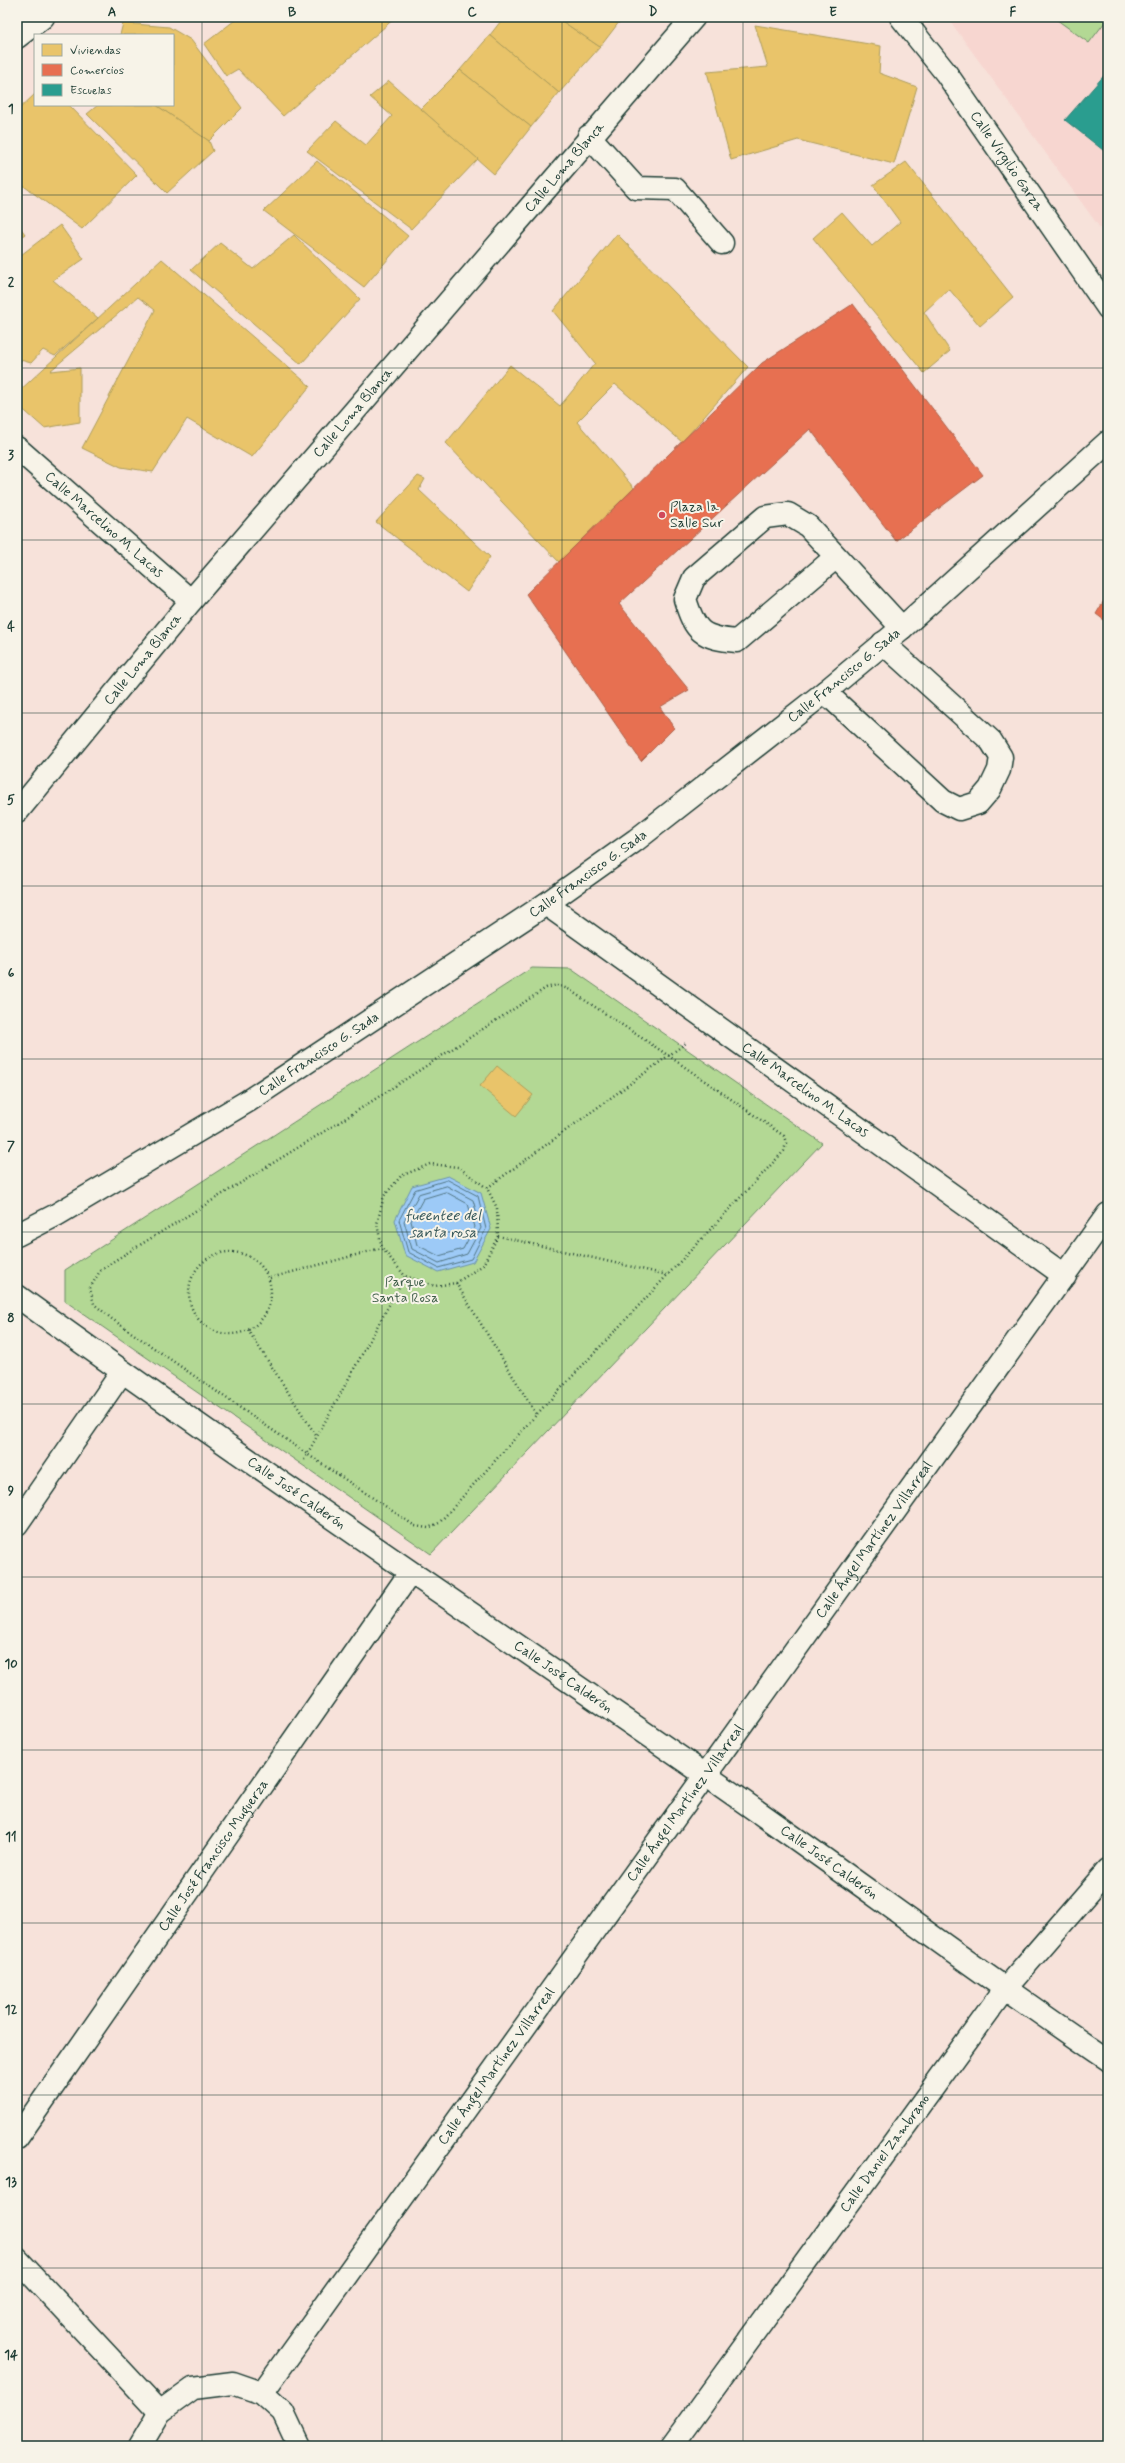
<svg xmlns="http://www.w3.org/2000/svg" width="1125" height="2463" viewBox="0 0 1125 2463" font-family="Mynerve,sans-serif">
<rect width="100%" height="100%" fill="#f7e2da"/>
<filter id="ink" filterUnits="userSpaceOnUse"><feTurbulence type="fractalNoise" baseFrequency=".025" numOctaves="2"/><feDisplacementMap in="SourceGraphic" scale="8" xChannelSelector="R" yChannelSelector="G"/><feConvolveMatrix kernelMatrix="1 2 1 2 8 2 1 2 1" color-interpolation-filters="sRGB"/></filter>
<g filter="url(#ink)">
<polygon fill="#f7d6d0" points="947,17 1108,17 1108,239"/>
<g fill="#b3d894" stroke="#698a64">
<polygon points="1053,17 1108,17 1108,18 1089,43"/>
<polygon points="532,968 571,969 822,1143 431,1554 65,1301 65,1270"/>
</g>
<polygon fill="#9dcaf7" stroke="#6b92a9" points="448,1176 481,1193 491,1229 473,1262 438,1272 405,1255 395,1220 412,1186"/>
<g fill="#e9c46a" stroke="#ac9c5a">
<polygon points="239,17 396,17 283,116 238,69 226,76 204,44"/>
<polygon points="504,17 556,17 600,47 559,93 490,35"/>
<polygon points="556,17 623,17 600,47"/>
<polygon points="123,23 169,27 191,40 242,108 209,141 156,105 173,105 173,35 120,35"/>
<polygon points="755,25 881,46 879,73 917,87 894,164 798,140 731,160 707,72 768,67"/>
<polygon points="490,35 559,93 531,127 460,70"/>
<polygon points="460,70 531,127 494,174 421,109"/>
<polygon points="389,81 478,159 411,229 307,151 336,121 366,145 392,116 370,97"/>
<polygon points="35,94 35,105 69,105 137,175 82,229 17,181 17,111"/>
<polygon points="98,105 156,105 209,141 213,151 167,193 87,114"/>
<polygon points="317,161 408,236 364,287 264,211"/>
<polygon points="906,162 1013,297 980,326 949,289 924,312 950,351 924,373 813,238 842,212 872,246 900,222 873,185"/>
<polygon points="17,223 25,234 17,240"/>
<polygon points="60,225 84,259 53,280 98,318 55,356 43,350 31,363 17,359 17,258"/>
<polygon points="617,234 748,367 682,442 615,384 577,422 634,488 559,562 446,443 510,365 560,406 595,363 553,311"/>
<polygon points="294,235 360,299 301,364 191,270 220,243 253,269"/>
<polygon points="162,259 310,386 252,457 187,419 153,472 121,467 82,448 155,310 138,297 50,371 80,368 80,422 44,428 17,404 17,393"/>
<polygon points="418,476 425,479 419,490 490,557 467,592 376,522"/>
<polygon points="497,1066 533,1095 516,1116 480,1086"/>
</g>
<g fill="#e76f51" stroke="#ab6048">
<polygon points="853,304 983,475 896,541 810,429 619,604 689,690 660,707 674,728 641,761 526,594 762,363"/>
<polygon points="1108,594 1108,623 1096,614"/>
</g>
<polygon fill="#2a9d8f" stroke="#278074" points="1108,71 1108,154 1065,120"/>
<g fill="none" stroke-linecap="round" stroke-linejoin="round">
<g stroke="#517582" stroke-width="1">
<polygon points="448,1180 478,1196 486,1229 471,1259 438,1268 408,1252 399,1220 415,1190"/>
<polygon points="447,1186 473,1200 481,1228 467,1254 439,1263 412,1249 404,1221 419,1194"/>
<polygon points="446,1192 468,1204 475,1227 463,1249 439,1256 417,1245 411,1221 423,1199"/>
</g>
<g stroke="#1f3d34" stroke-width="25">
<g id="minor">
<path id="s1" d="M901,17L946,73L1108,308"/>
<polyline points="17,37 43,17"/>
<polyline points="589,136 636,188 675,189 722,243"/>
<path id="s2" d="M17,448L191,601"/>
<path d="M836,557L737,641C702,638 695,632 685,599L694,578L765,517L788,514L808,526L902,628"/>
<polyline points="825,692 943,801 959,809 978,803 990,789 999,770 1001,757 991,741 883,643"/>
<path id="s3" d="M17,812L191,601L694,17"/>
<path id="s4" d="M546,904L1065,1276"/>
<path id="s5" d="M17,1235L56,1215L248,1101L546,904L636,840L825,692L902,628L1108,442"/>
<path id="s6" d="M17,1296C243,1459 474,1615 704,1774C840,1868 971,1967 1108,2060"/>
<polyline points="17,1524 122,1372"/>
<path id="s7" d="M17,2138L410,1573"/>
<polyline points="17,2259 160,2412"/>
<path id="s8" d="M262,2393L1108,1214"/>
<polyline points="140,2446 160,2412 193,2388 233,2383 262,2393 283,2412 299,2446"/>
<path id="s9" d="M672,2446L1004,1990L1108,1870"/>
</g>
</g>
<g stroke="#1f3d34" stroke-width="2.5" stroke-dasharray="1 3" stroke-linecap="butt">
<polygon points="557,985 568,989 669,1056 784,1136 786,1143 784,1151 537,1414 439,1523 428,1528 415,1526 307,1454 112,1319 94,1304 90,1288 100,1271 114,1261 346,1118 546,988"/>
<polyline points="487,1188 458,1167 430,1164 401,1176 384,1196 377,1224 382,1248 405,1276 435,1286 456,1283 483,1265 498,1236 497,1208 487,1188 686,1043"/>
<polyline points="498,1236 667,1275"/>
<circle cx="230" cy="1293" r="41"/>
<polyline points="270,1278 382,1248"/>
<polyline points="456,1283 536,1414"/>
<polyline points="248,1330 317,1437"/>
<polyline points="304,1460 405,1276"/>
</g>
<use href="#minor" stroke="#f7f3e8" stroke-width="22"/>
</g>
</g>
<path fill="none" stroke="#1f3d34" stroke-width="1" stroke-opacity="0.55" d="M202,17V2446M382,17V2446M562,17V2446M743,17V2446M923,17V2446M17,195H1108M17,368H1108M17,540H1108M17,713H1108M17,886H1108M17,1059H1108M17,1232H1108M17,1404H1108M17,1577H1108M17,1750H1108M17,1923H1108M17,2095H1108M17,2268H1108"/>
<circle fill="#d1495b" stroke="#f7f3e8" stroke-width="1.5" cx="662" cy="515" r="4"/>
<g text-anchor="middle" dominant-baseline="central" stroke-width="4" stroke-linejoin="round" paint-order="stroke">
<g font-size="14" fill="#1f3d34" stroke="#f7f3e8">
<text stroke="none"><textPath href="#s1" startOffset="179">Calle Virgilio Garza</textPath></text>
<text stroke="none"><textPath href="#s3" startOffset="846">Calle Loma Blanca</textPath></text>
<text stroke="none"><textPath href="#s3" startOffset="522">Calle Loma Blanca</textPath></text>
<text stroke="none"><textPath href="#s2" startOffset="116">Calle Marcelino M. Lacas</textPath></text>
<text stroke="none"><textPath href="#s3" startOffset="198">Calle Loma Blanca</textPath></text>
<text stroke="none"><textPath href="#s5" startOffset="1000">Calle Francisco G. Sada</textPath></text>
<text stroke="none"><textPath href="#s5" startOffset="676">Calle Francisco G. Sada</textPath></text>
<text stroke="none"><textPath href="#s5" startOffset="352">Calle Francisco G. Sada</textPath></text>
<text stroke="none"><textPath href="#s4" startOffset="319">Calle Marcelino M. Lacas</textPath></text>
<text stroke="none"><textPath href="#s6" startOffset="342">Calle José Calderón</textPath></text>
<text stroke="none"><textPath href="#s8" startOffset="1050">Calle Ángel Martínez Villarreal</textPath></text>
<text stroke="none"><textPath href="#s6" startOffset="666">Calle José Calderón</textPath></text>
<text stroke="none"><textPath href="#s8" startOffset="726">Calle Ángel Martínez Villarreal</textPath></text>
<text stroke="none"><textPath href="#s7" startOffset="344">Calle José Francisco Muguerza</textPath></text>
<text stroke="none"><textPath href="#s6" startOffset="990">Calle José Calderón</textPath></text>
<text stroke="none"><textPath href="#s8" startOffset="402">Calle Ángel Martínez Villarreal</textPath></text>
<text stroke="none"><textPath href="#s9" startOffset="362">Calle Daniel Zambrano</textPath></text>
</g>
<g font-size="14" fill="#1f3d34" stroke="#f7f3e8" text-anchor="start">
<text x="670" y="507">Plaza la<tspan x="670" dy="16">Salle Sur</tspan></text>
</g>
<g font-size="14" fill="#3d5c47" stroke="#f7f3e8">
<text x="405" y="1282">Parque<tspan x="405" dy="16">Santa Rosa</tspan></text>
</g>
<g font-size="15" font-style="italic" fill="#38595b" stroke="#f7f3e8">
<text x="443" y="1216">fueentee del<tspan x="443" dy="17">santa rosa</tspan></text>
</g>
</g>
<rect width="1125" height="2463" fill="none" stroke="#f7f3e8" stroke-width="44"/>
<rect x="34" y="34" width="140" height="72" fill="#f7f3e8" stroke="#a1aaa0"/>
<rect x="42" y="44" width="20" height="12" fill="#e9c46a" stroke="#a1aaa0"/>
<text x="70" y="54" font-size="12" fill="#1f3d34">Viviendas</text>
<rect x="42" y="64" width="20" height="12" fill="#e76f51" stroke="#a1aaa0"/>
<text x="70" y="74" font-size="12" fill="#1f3d34">Comercios</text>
<rect x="42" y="84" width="20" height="12" fill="#2a9d8f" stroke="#a1aaa0"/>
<text x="70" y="94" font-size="12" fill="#1f3d34">Escuelas</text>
<rect x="22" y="22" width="1081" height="2419" fill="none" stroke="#1f3d34" stroke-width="1.5"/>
<g font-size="13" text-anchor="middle" font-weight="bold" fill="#1f3d34">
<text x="112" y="16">A</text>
<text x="292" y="16">B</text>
<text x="472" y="16">C</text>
<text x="653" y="16">D</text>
<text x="833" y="16">E</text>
<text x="1013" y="16">F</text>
<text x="11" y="113">1</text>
<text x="11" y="286">2</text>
<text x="11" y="459">3</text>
<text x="11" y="631">4</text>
<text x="11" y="804">5</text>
<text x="11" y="977">6</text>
<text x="11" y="1150">7</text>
<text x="11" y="1322">8</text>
<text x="11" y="1495">9</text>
<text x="11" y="1668">10</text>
<text x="11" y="1841">11</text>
<text x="11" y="2014">12</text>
<text x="11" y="2186">13</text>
<text x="11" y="2359">14</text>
</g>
</svg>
